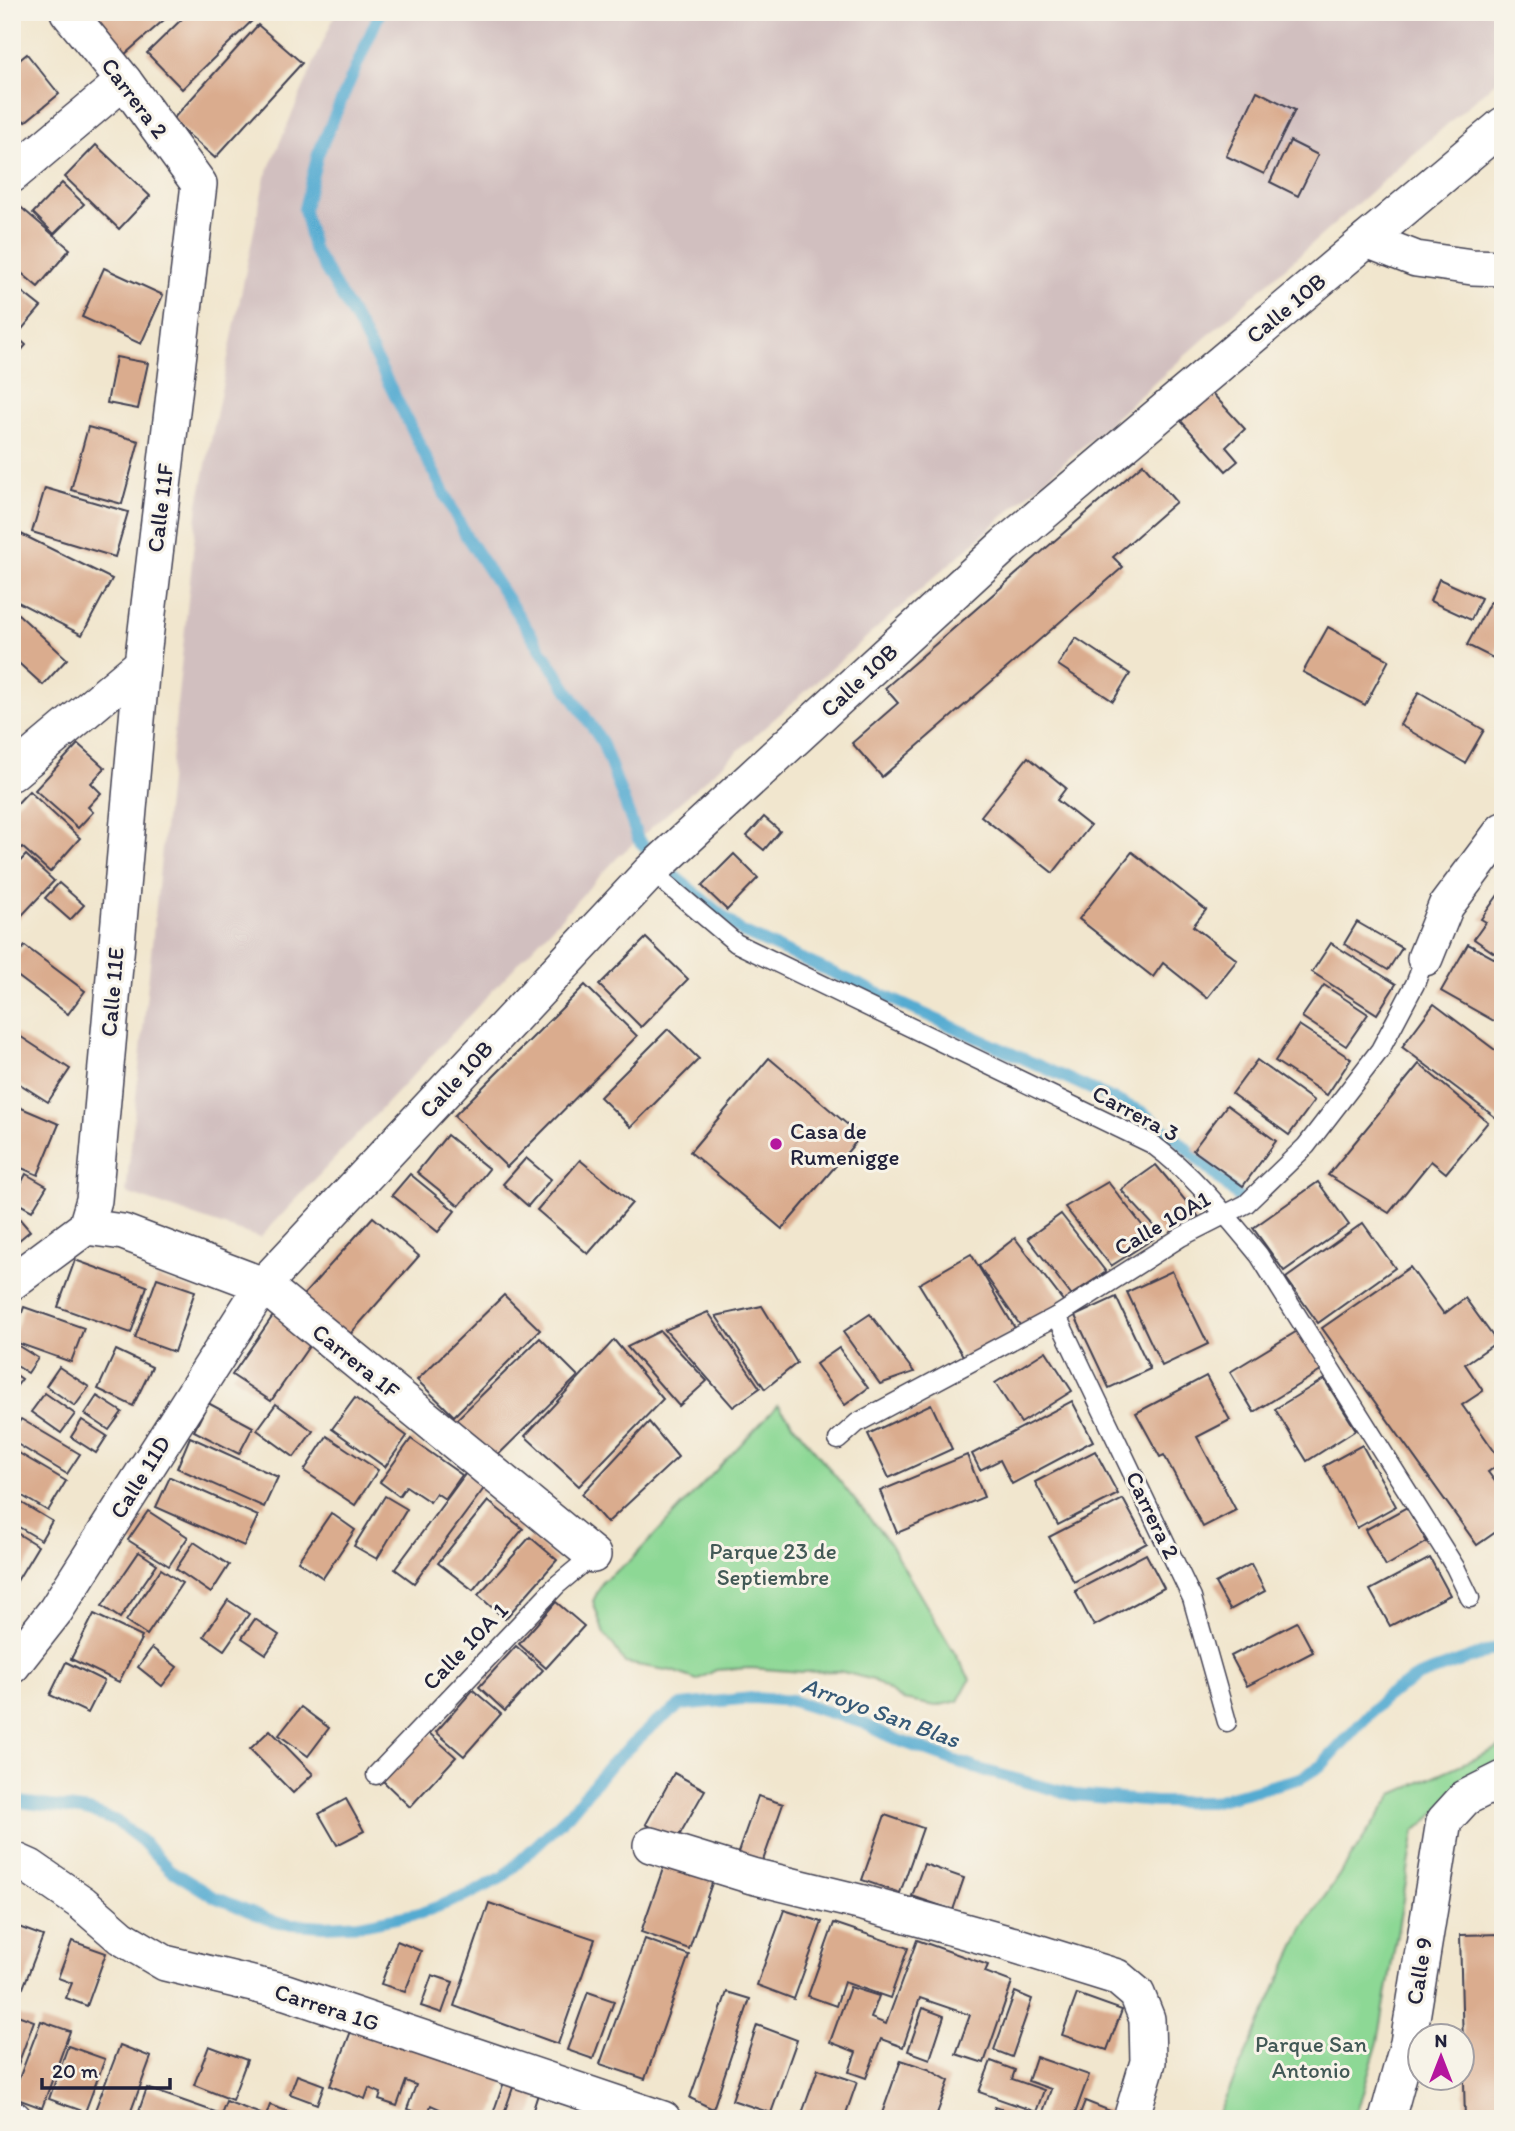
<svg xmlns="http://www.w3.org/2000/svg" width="1515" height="2131" viewBox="0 0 1515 2131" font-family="Itim,sans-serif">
<rect width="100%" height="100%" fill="#f7f3e8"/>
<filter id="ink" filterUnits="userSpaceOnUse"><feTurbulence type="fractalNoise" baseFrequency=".0143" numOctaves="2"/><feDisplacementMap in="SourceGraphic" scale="14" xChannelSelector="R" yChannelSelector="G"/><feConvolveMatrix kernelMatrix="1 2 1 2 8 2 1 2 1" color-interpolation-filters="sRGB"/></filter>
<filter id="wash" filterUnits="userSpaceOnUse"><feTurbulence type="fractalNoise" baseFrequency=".00686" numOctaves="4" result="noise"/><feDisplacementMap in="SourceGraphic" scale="28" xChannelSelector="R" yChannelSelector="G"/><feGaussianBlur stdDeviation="1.57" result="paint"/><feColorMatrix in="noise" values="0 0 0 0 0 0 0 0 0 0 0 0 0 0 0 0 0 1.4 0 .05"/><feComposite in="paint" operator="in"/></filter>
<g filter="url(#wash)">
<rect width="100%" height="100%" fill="#f1e6ce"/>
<polygon fill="#d1bfbf" points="336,12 1503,12 1503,75 618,857 260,1238 126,1193 198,504 265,177"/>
<g fill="#8dd895" stroke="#587d68" stroke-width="2">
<polygon points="778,1405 888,1541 970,1679 958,1701 936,1706 903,1700 873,1680 839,1671 802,1672 750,1668 716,1670 697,1680 672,1671 625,1663 614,1646 604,1634 593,1601 603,1581 630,1561"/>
<polygon points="1503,1746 1503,1766 1475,1779 1415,1831 1378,2042 1355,2119 1216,2119 1303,1929 1393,1794"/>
</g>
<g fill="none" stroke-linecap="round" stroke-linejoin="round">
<g stroke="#54abd1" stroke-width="12">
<polyline points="380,12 318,154 304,209 313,248 362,331 466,536 602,742 638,839 659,863 742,932 1142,1112 1170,1133 1246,1204"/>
<polyline points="12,1801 89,1811 116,1821 142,1841 169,1869 212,1896 278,1923 324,1926 365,1924 421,1913 468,1895 503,1877 569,1814 609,1766 653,1725 681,1705 753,1698 792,1701 863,1723 895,1739 975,1768 1074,1795 1155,1802 1211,1802 1301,1778 1322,1765 1386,1696 1419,1676 1503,1646"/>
</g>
</g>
<g id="blocks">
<g fill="#daac8e">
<polygon points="87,12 173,12 124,55"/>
<polygon points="189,12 261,12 182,89 147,53"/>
<polygon points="258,25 302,63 215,158 172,120"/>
<polygon points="27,54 59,94 25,122 12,105 12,66"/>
<polygon points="1257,91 1295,110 1264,174 1226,156"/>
<polygon points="1290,141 1318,155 1298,196 1270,182"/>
<polygon points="96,145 150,196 119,229 65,177"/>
<polygon points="62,183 84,204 54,234 33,213"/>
<polygon points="17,204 70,249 38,287 12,265 12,209"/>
<polygon points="104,268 163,295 141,344 82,317"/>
<polygon points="12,284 41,307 16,336 26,345 12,361"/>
<polygon points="116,357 148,363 138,409 107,403"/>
<polygon points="1212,393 1245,429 1226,447 1238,461 1226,471 1181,421"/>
<polygon points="88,427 139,441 122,504 71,490"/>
<polygon points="1143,464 1176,502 1113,557 1123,567 882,777 852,743 898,703 885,688"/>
<polygon points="45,488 128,512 115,557 32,532"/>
<polygon points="13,530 112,579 82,635 12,599"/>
<polygon points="1439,579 1481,598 1471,620 1430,601"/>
<polygon points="1490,602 1503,608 1503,639 1493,658 1467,645"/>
<polygon points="17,613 67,659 43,685 12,657 12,618"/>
<polygon points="1328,627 1389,660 1365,705 1303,672"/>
<polygon points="1076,638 1130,674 1113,701 1058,665"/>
<polygon points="1419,692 1484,730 1465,763 1400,725"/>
<polygon points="78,744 105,768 91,783 101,793 88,807 93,812 78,828 35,790"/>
<polygon points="1028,757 1066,788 1057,800 1090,826 1053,873 981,816"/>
<polygon points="29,791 80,838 50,872 22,847 12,858 12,809"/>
<polygon points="764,817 780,831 764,850 747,836"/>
<polygon points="1132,852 1206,910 1193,926 1237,960 1207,998 1163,963 1153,977 1079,919"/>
<polygon points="734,854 758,878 727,910 702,886"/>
<polygon points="26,855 54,881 12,926 12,870"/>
<polygon points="59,883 84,905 70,920 45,898"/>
<polygon points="1498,895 1503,898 1503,959 1474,939 1486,922 1481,919"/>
<polygon points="1357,922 1402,948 1388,970 1344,944"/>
<polygon points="646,938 688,979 641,1027 599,985"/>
<polygon points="1331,943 1396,984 1377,1014 1312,972"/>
<polygon points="1468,944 1503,963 1503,1026 1441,991"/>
<polygon points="25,946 85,991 68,1014 12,972 12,962"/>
<polygon points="585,985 637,1036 507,1167 454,1116"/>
<polygon points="1324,985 1368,1014 1346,1046 1302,1017"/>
<polygon points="1434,1004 1503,1056 1503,1116 1499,1120 1402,1047"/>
<polygon points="1299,1025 1351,1059 1327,1095 1275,1061"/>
<polygon points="668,1029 699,1059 631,1127 600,1097"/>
<polygon points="12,1031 70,1069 48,1102 12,1079"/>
<polygon points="769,1058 861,1136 782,1229 690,1152"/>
<polygon points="1257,1060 1314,1101 1289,1135 1232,1094"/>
<polygon points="1419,1064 1488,1122 1446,1173 1431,1161 1389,1213 1328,1175"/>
<polygon points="12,1104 59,1124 38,1175 12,1164"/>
<polygon points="1227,1105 1276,1141 1243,1186 1193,1150"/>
<polygon points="447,1135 489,1169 459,1206 417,1172"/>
<polygon points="526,1158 551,1179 528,1206 503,1184"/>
<polygon points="580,1160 632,1203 588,1254 537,1210"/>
<polygon points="1156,1165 1199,1217 1166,1239 1121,1190"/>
<polygon points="26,1174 47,1186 32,1211 12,1200"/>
<polygon points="410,1174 455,1211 438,1232 392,1195"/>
<polygon points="1108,1182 1153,1239 1111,1266 1065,1207"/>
<polygon points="1318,1182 1349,1225 1284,1271 1253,1228"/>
<polygon points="12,1210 30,1231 12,1246"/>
<polygon points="1061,1214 1106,1272 1071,1295 1028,1238"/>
<polygon points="373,1217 419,1256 345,1340 299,1300"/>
<polygon points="1363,1223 1395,1268 1318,1323 1286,1278"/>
<polygon points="1015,1238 1064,1302 1022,1328 979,1266"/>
<polygon points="971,1254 1016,1330 965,1359 919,1284"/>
<polygon points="75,1260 147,1286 131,1333 58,1307"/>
<polygon points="1410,1267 1444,1314 1465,1298 1497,1342 1465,1364 1483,1391 1462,1405 1502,1462 1488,1472 1503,1492 1503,1527 1477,1545 1322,1328"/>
<polygon points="1172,1271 1208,1344 1162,1366 1127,1292"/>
<polygon points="157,1278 195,1291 174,1352 135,1338"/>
<polygon points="504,1295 540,1330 454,1416 417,1380"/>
<polygon points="1116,1297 1150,1369 1109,1388 1075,1316"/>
<polygon points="762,1306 797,1363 765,1389 716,1316"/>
<polygon points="24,1307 84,1328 71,1362 12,1341"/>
<polygon points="708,1312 760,1388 733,1407 665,1330"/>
<polygon points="275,1313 314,1339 271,1401 232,1375"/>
<polygon points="870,1314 914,1372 880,1384 843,1332"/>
<polygon points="1299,1330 1324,1369 1254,1412 1230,1372"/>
<polygon points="660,1331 707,1381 679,1406 627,1347"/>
<polygon points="540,1338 578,1376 492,1461 454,1422"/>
<polygon points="614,1340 663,1399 579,1486 525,1436"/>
<polygon points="12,1342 38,1358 28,1373 12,1363"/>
<polygon points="839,1348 868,1388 845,1405 816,1364"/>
<polygon points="116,1350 152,1367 133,1406 98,1389"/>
<polygon points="1046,1351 1072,1391 1021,1423 995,1383"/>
<polygon points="59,1367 89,1387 75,1406 46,1386"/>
<polygon points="12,1372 22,1379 12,1392"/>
<polygon points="1206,1376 1230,1420 1197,1437 1236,1510 1203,1527 1164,1455 1160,1457 1136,1413"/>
<polygon points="1324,1379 1356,1430 1307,1461 1275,1409"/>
<polygon points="45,1393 75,1414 61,1433 31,1412"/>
<polygon points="97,1396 122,1412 109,1430 85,1414"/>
<polygon points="355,1398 407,1436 385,1467 332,1429"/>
<polygon points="1072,1401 1093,1441 1012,1484 1000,1460 980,1470 972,1454"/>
<polygon points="208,1403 253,1427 239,1454 194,1431"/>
<polygon points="276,1404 313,1431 294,1457 257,1430"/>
<polygon points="931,1404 952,1449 889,1478 868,1434"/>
<polygon points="21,1419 80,1454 67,1474 12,1441 12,1433"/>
<polygon points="82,1420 107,1436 96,1453 71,1437"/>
<polygon points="649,1422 678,1457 607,1523 582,1494"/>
<polygon points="327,1436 378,1470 355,1505 304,1471"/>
<polygon points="190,1437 278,1477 264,1507 177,1468"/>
<polygon points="411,1439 462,1475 445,1499 436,1493 430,1502 406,1486 399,1496 380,1482"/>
<polygon points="1362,1445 1396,1506 1357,1528 1324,1466"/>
<polygon points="12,1449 66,1481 48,1511 12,1490"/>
<polygon points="1095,1451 1118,1494 1058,1525 1035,1482"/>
<polygon points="967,1455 984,1497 897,1533 880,1491"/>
<polygon points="466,1473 485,1487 414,1583 395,1569"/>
<polygon points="170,1477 258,1516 244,1546 156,1507"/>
<polygon points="385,1496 407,1509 377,1559 354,1546"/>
<polygon points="12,1497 52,1521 41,1540 12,1523"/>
<polygon points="1123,1499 1147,1543 1074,1582 1049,1537"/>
<polygon points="488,1501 523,1529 473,1590 438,1563"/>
<polygon points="1407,1507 1427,1542 1386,1566 1365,1530"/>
<polygon points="148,1511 188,1537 169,1566 128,1540"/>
<polygon points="331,1513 355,1530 323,1578 298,1561"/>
<polygon points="12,1530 38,1546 14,1586 12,1584"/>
<polygon points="530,1537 557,1560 505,1619 478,1595"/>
<polygon points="194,1542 229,1565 211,1593 176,1569"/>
<polygon points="139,1552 157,1564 120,1618 102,1606"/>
<polygon points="1146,1554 1164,1588 1094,1626 1075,1591"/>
<polygon points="1430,1558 1450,1595 1390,1626 1370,1590"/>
<polygon points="1251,1564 1265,1591 1230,1610 1215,1583"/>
<polygon points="161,1569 182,1583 147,1635 126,1621"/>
<polygon points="228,1600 249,1614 224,1650 204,1636"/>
<polygon points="556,1602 584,1626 546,1668 519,1644"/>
<polygon points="94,1614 142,1637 119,1682 71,1659"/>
<polygon points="255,1619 279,1635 266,1654 242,1638"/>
<polygon points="1297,1622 1313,1652 1247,1686 1231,1656"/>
<polygon points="516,1646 543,1670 505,1711 479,1687"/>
<polygon points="152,1648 177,1667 162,1686 138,1667"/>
<polygon points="66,1662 104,1681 88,1713 50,1695"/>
<polygon points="473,1690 501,1714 464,1756 436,1732"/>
<polygon points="301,1707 329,1728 308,1756 279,1735"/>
<polygon points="270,1730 313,1774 293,1793 250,1749"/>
<polygon points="428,1732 456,1757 410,1807 383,1781"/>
<polygon points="674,1773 705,1790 676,1841 646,1824"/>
<polygon points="758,1796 783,1804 760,1869 735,1861"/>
<polygon points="346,1799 364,1831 337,1845 319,1814"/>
<polygon points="885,1815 923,1828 900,1893 862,1880"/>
<polygon points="665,1863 713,1880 689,1949 641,1932"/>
<polygon points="924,1864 964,1878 953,1910 912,1896"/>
<polygon points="489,1903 595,1939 558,2044 454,2006"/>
<polygon points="784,1910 822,1922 794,1999 757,1985"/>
<polygon points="834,1923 908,1948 890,1998 844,1982 836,2006 808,1996"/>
<polygon points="16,1926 43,1936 23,1988 12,1984 12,1936"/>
<polygon points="1503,1934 1503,2119 1465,2119 1460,1935"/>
<polygon points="645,1939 689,1955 645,2079 600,2064"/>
<polygon points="917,1940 988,1965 985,1972 1012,1982 984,2063 956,2054 970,2015 920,1998 903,2047 881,2039 866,2078 849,2072 856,2052 830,2042 850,1987 879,1996 871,2018 886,2024"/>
<polygon points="72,1941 106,1953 87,2006 66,1998 72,1983 58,1978"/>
<polygon points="397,1941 421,1951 405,1992 381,1984"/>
<polygon points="432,1975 453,1982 442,2013 421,2006"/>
<polygon points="588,1992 614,2001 593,2059 567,2050"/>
<polygon points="727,1992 750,1999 713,2109 690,2098"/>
<polygon points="1015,1992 1032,1999 1012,2057 994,2050"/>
<polygon points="1077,1994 1122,2010 1107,2050 1062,2035"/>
<polygon points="923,2008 944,2016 930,2059 908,2051"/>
<polygon points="12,2013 34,2021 13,2078 12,2078"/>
<polygon points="41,2021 70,2031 42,2108 12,2097"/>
<polygon points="757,2025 797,2040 771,2113 732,2100"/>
<polygon points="353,2026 505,2079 491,2119 462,2119 431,2105 427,2117 407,2109 416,2085 406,2081 397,2106 379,2100 381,2093 369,2088 365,2099 330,2086"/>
<polygon points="120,2045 151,2057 128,2119 92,2118"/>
<polygon points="68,2046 105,2059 85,2112 49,2099"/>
<polygon points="209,2046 247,2060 232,2100 194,2085"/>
<polygon points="1036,2057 1089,2075 1073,2119 1052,2119 1042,2115 1051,2089 1028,2081"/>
<polygon points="901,2060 928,2069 949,2081 935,2119 880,2119"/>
<polygon points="991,2061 1015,2070 1012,2079 1044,2090 1036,2112 979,2092"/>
<polygon points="818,2069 857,2082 844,2119 800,2119"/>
<polygon points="297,2075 324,2085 317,2104 290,2094"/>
<polygon points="516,2079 540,2088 530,2119 502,2119"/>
<polygon points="147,2088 221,2114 226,2101 261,2114 259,2119 136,2119"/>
<polygon points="1085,2101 1113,2112 1111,2119 1078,2119"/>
<polygon points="270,2105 306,2118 305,2119 265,2119"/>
<polygon points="995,2107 1028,2118 1028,2119 990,2119"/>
</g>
</g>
</g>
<g filter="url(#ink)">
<use href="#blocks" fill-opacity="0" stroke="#413f51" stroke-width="2"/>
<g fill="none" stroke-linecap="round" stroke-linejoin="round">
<g stroke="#413f51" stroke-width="21">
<g id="service">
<path d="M651,871L736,943L1152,1144C1194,1175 1226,1215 1259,1255L1455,1567L1470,1598"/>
<polyline points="1057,1316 1192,1598 1227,1722"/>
<polyline points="838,1440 857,1423 1057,1316 1181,1237 1246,1204 1306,1146 1380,1050 1415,984 1425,958"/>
<polyline points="376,1775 557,1585 593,1555"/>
</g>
</g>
<g stroke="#413f51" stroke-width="38">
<g id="minor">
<polyline points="12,175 124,81"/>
<polyline points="1367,240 1416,259 1472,267 1503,268"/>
<polyline points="12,773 142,664 199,184 124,81 68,12"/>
<polyline points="1425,958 1446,906 1503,830"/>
<polyline points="86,1227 123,1232 263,1285 593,1555"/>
<polyline points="12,1282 86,1227 94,1200 142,664"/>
<polyline points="12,1666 56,1610 263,1285 651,871 1005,545 1503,125"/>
<polyline points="651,1845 752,1876 863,1903 1011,1944 1117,1977 1137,1994 1147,2019 1148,2062 1131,2119"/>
<polyline points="12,1859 30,1867 82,1903 121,1937 165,1963 286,1992 663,2119"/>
<polyline points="12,2118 14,2119"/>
<polyline points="1387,2119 1408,2043 1444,1821 1465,1798 1503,1779"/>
</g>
</g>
<use href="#service" stroke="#fff" stroke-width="18"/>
<use href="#minor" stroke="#fff" stroke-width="35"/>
</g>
</g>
<circle fill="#b5179e" stroke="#f7f3e8" stroke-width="2.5" cx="776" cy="1144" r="7"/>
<g text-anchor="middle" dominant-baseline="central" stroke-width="6" stroke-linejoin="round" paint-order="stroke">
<g font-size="23" fill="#22223b" stroke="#f7f3e8">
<text transform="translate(135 98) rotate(53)">Carrera 2</text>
<text transform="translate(1286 308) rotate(-40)">Calle 10B</text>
<text transform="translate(160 508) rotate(-83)">Calle 11F</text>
<text transform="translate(859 680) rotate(-43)">Calle 10B</text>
<text transform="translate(112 992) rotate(-85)">Calle 11E</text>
<text transform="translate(456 1079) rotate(-47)">Calle 10B</text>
<text transform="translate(1136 1113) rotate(28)">Carrera 3</text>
<text transform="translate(1162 1223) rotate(-30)">Calle 10A1</text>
<text transform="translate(356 1361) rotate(39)">Carrera 1F</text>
<text transform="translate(140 1477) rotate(-58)">Calle 11D</text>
<text transform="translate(1153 1515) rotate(64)">Carrera 2</text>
<text transform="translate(465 1646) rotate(-46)">Calle 10A 1</text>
<text transform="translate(1419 1971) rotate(-81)">Calle 9</text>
<text transform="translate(327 2007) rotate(18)">Carrera 1G</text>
</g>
<g font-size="23" fill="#22223b" stroke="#f7f3e8" text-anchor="start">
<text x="790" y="1131">Casa de<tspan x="790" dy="26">Rumenigge</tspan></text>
</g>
<g font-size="23" fill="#425956" stroke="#f7f3e8">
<text x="773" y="1551">Parque 23 de<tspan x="773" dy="26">Septiembre</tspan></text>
<text x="1311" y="2044">Parque San<tspan x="1311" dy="26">Antonio</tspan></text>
</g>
<g font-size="24" font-style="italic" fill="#365977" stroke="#f7f3e8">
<text transform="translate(881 1712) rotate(20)">Arroyo San Blas</text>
</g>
</g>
<rect width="1515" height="2131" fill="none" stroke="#f7f3e8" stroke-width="42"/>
<g transform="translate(1441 2057)"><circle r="33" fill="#f7f3e8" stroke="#a29fa3" stroke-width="2"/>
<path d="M0-5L12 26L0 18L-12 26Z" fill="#b5179e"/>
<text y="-10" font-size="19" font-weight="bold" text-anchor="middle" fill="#22223b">N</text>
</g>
<path d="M42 2078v10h128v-10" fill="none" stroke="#22223b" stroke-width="3.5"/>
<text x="52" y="2078" font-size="21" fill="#22223b" stroke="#f7f3e8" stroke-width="5" paint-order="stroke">20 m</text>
</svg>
